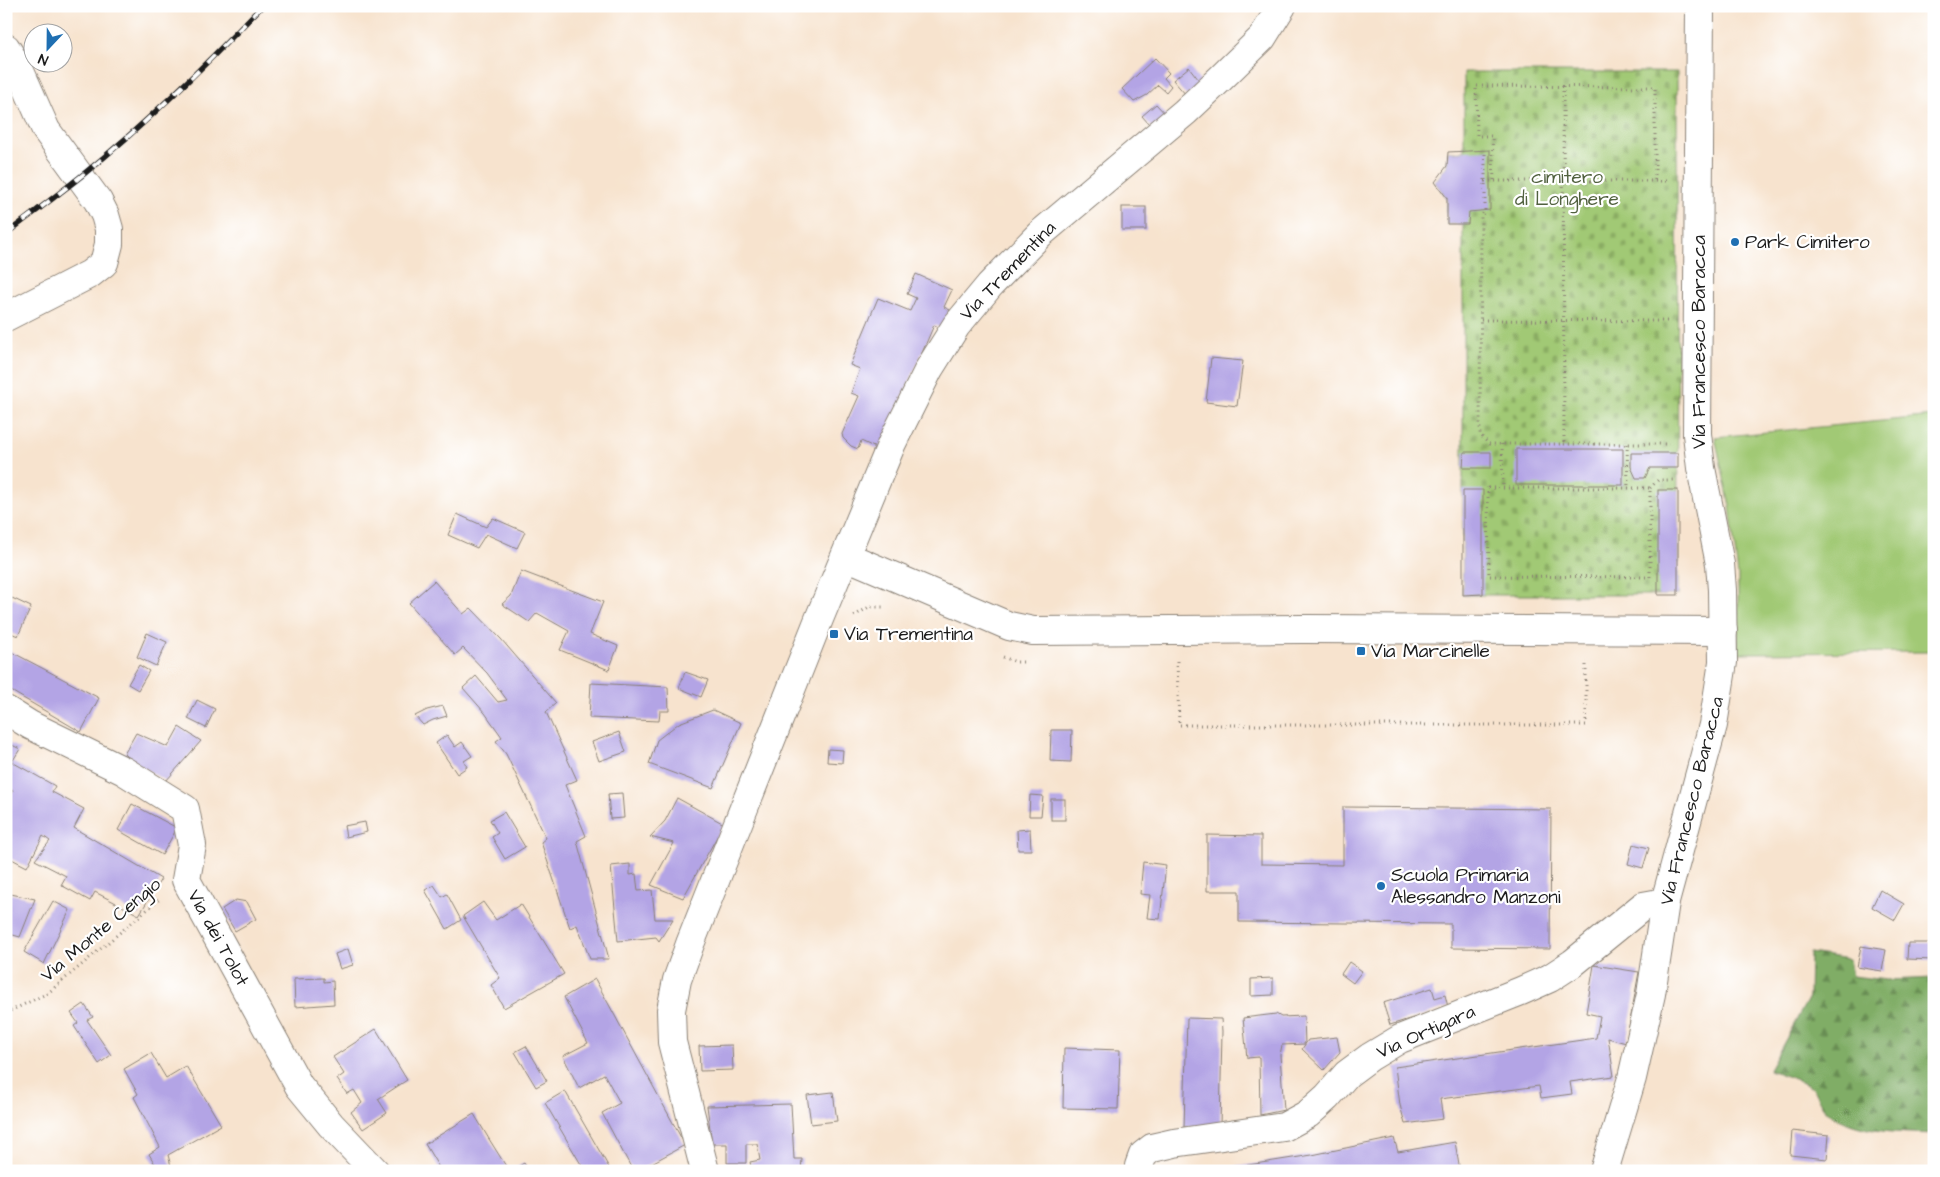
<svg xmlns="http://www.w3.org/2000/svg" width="1940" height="1177" viewBox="0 0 1940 1177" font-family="'Architects Daughter',sans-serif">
<defs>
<pattern id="forest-firs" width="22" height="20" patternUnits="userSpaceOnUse" patternTransform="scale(1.25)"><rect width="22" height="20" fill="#80ad66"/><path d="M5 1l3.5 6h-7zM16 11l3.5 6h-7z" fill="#688c53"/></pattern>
<pattern id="cemetery-stones" width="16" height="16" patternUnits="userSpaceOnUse" patternTransform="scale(1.25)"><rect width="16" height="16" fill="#a1c974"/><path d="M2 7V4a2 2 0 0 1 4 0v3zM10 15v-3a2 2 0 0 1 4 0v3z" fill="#8aac64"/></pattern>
</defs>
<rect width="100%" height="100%" fill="#fff"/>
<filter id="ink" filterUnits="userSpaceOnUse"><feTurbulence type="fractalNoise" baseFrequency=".02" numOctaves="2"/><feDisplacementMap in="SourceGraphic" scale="10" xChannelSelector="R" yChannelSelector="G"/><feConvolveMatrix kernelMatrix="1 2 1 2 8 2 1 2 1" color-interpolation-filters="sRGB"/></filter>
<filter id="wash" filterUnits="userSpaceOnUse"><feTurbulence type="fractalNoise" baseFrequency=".0096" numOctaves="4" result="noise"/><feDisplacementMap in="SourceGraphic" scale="20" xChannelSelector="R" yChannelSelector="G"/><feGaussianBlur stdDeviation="1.12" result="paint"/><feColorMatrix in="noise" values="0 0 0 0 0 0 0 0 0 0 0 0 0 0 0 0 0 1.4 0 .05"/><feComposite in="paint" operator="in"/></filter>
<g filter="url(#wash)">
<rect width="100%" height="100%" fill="#f7e3ce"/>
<polygon fill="#a1c974" stroke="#5e7248" points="1934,416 1934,652 1738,653 1738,576 1730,506 1715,437"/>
<path fill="url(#forest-firs)" stroke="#4e6441" d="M1810,953L1849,959L1852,976L1887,980L1934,978V1134C1900,1132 1857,1134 1829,1113C1821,1108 1819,1099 1814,1091C1808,1082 1780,1074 1769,1070L1809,997Z"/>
<polygon fill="url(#cemetery-stones)" stroke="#5e7248" points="1464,72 1677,72 1678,595 1463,595 1463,224 1447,224 1447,198 1435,182 1447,166 1448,152 1464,151"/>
<g id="blocks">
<g fill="#b3a4e5">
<polygon points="1155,58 1169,73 1164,78 1171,86 1166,92 1158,85 1147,95 1134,102 1122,89"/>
<polygon points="1189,67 1202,84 1187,96 1173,80"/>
<polygon points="1156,104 1169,118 1155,131 1142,116"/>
<polygon points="1490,150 1490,210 1469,212 1468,224 1447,224 1447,198 1435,182 1447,166 1448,152"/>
<rect x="1122" y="207" width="24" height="23"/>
<polygon points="916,274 952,290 944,307 950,310 941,328 934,325 880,450 861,441 858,449 851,446 843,438 842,434 859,396 851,393 860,369 850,365 878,298 910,311 916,298 907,294"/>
<polygon points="1211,358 1243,361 1237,406 1206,402"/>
<rect x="1516" y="449" width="107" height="36"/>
<polygon points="1464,452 1491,452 1491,468 1463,468"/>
<polygon points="1631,453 1678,453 1678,468 1650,468 1645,478 1636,478 1631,467"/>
<polygon points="1463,490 1483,490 1483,594 1463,595"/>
<rect x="1658" y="490" width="20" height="105"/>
<polygon points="457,514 486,527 493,518 525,532 517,548 486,534 477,548 448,535"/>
<polygon points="521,571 603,602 590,634 618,646 609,670 560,650 569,631 537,613 529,622 502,604 511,596"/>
<polygon points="434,581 463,614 471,608 501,639 556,703 546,712 577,780 565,785 586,836 577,841 609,959 590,959 577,925 570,928 541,842 546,838 506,754 496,741 502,737 485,713 463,688 476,676 498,702 507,700 487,673 463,648 455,655 409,603"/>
<polygon points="12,598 31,607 18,636 6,631 6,610"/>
<polygon points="147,633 167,642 156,666 137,657"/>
<polygon points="6,649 99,698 81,732 6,688"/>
<polygon points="139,665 149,671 138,690 128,684"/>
<polygon points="685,672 708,680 701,697 679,688"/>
<polygon points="591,683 668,687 669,711 660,711 659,721 589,718"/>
<polygon points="197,700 215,709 206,728 188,719"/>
<polygon points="443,706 447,716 433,720 423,725 415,716 427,710"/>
<polygon points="713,710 741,723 713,788 649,764 657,740 679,723"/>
<polygon points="179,727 201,741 166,781 123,756 136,733 168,747"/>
<polygon points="1051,730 1072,730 1071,762 1050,761"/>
<polygon points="619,732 626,752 599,761 592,742"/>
<polygon points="447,735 455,747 462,742 472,756 464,761 467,767 457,774 436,743"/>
<polygon points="6,742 20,749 12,762 55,786 52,792 84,809 74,828 161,879 139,915 95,892 90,901 61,885 66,876 35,860 50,841 43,836 27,867 6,856 6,802 13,790 6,788"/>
<polygon points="828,749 843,750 842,763 827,762"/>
<polygon points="622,793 624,818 610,819 608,794"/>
<polygon points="1030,795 1043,796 1041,816 1029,816"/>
<polygon points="677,798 724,824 683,898 651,885 674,843 650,837 665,821"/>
<rect x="1051" y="799" width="14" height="21"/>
<polygon points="132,804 177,828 162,855 118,830"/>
<polygon points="1343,807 1551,809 1550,949 1451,948 1451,924 1239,922 1239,891 1207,891 1207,835 1261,836 1261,864 1343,865"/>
<polygon points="504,812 525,847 505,859 492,837 498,833 490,820"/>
<polygon points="365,822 367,832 346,837 344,826"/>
<polygon points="1030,829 1031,850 1018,850 1017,830"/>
<polygon points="1633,844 1649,848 1643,868 1628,864"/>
<polygon points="1143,862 1166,865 1160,919 1147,918 1150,895 1140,894"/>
<polygon points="630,864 630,875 636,874 638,891 652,890 655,919 673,919 659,941 656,937 618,941 611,866"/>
<polygon points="434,885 442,897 447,894 461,920 447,929 425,890"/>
<polygon points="1880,890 1904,904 1895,920 1872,907"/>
<polygon points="6,893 35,899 20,937 6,933"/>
<polygon points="236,900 247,902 256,919 235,931 222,909"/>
<polygon points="53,901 70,910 44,964 24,952"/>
<polygon points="483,902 496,920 521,904 564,974 504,1008 491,985 500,978 463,916"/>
<polygon points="1908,943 1934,943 1934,960 1907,959"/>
<polygon points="1861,946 1886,950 1882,971 1857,967"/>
<polygon points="348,949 353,965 340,969 335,954"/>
<polygon points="1349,962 1362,971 1353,983 1341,974"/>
<polygon points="1594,965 1639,972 1626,1043 1608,1038 1614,1076 1570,1082 1572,1094 1541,1098 1539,1086 1440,1099 1443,1119 1405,1124 1400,1105 1395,1067 1596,1038 1600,1016 1586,1013"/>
<polygon points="324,978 324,982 333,981 334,1004 295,1007 294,979"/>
<polygon points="1273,978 1273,995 1251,996 1251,979"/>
<polygon points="595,979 685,1145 637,1171 633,1171 602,1113 620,1103 604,1074 579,1088 563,1056 588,1043 564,997"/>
<polygon points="1432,988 1435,998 1445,995 1448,1007 1390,1025 1383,1003"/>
<polygon points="84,1004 93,1017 87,1020 111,1055 99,1064 74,1026 78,1023 71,1013"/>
<polygon points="1276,1014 1281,1017 1304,1016 1305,1044 1282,1045 1280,1055 1284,1110 1260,1115 1259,1057 1247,1058 1243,1018"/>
<polygon points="1187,1018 1221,1019 1222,1031 1220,1127 1184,1127"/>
<polygon points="376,1029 407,1080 378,1099 387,1113 363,1129 351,1112 362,1103 354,1090 347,1094 337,1079 344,1074 333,1057"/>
<polygon points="1337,1037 1340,1052 1324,1070 1302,1049 1308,1040"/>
<polygon points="732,1045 733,1070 700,1071 699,1046"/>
<polygon points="526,1046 547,1081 536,1087 515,1052"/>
<polygon points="1064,1048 1120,1050 1118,1109 1063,1108"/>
<polygon points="151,1053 166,1078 186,1066 221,1125 168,1155 171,1166 164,1171 159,1171 149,1154 160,1147 134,1097 138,1094 124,1069"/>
<polygon points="565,1091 611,1171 585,1171 545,1103"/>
<polygon points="833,1092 837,1121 811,1124 807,1095"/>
<polygon points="791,1104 794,1159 802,1159 801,1171 752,1171 750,1162 760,1160 757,1144 746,1144 746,1163 727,1163 727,1144 712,1144 707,1106"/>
<polygon points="474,1114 489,1139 509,1171 441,1171 425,1144"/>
<polygon points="1792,1131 1829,1135 1827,1159 1790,1155"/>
<polygon points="1394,1138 1398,1152 1455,1142 1460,1171 1210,1171 1312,1155"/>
<polygon points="524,1163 529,1171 511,1171"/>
</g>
</g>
</g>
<g filter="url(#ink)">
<use href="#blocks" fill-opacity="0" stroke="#8a8075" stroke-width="1"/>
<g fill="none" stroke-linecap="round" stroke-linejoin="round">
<g stroke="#8a8075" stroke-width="30">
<g id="minor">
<polyline points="6,48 19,69 46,130 98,201 105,215 109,229 109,244 104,263 90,274 6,317"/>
<polyline points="846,556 1009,626 1033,631 1304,629 1723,631"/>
<polyline points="6,710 30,725 124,771 185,809 192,845 186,880 299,1086 331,1125 375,1171"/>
<polyline points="705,1171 672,1042 671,1010 677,980 690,944 819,619 892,443 929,369 956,326 990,285 1040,234 1185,112 1220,79 1262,38 1282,6"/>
<polyline points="1139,1171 1139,1166 1143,1155 1152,1148 1174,1143 1284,1127 1308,1114 1327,1097 1347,1074 1370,1057 1400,1039 1521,991 1550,978 1573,963 1643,906 1665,902"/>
<polyline points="1604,1171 1632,1078 1651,994 1665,902 1713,725 1723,662 1722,590 1720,564 1701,468 1697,434 1700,6"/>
</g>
</g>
<g stroke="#8a8075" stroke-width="3" stroke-dasharray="1 4" stroke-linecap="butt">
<polyline points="1563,86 1564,444"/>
<polyline points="1485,154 1485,211 1481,216 1480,435 1489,444 1669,444"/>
<polyline points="1494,180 1492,136 1477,136 1476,86 1655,87 1655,181"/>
<polyline points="1485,181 1668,181 1668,183"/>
<polyline points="1481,320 1668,321"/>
<polyline points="1502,444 1503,488"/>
<polyline points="1627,444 1628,488"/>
<polygon points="1488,488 1650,488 1650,577 1489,576"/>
<polyline points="1650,488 1658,480 1674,480"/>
<polyline points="854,616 869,607 885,607"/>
<polyline points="1003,657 1016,662 1026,662"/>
<polyline points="1177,661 1179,725 1586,725 1586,662 1587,662"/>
<polyline points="6,1013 48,993 161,898"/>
</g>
<use href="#minor" stroke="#fff" stroke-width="28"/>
<g stroke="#1c1c1c" stroke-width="5.5">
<path id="rail" d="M6,234C32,214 59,194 85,173C148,122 206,65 262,6"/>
</g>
<use href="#rail" stroke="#fff" stroke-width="4" stroke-dasharray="11" stroke-linecap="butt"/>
</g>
</g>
<g fill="#1f6fb2" stroke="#fff" stroke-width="2">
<circle cx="1735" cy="242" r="5"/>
<rect x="829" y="629" width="10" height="10" rx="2.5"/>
<rect x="1356" y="646" width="10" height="10" rx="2.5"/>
<circle cx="1381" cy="886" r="5"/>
</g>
<g text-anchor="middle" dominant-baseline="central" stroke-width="4.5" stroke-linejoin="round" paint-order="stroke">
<g font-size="19" fill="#51613f" stroke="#fff">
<text x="1567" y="177">cimitero<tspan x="1567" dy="22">di Longhere</tspan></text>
</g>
<g font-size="19" fill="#1c1c1c" stroke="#fff" text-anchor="start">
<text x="1745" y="242">Park Cimitero</text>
<text x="844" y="634">Via Trementina</text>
<text x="1371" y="651">Via Marcinelle</text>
<text x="1391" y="875">Scuola Primaria<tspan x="1391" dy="22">Alessandro Manzoni</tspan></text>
</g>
<g font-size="19" fill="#1c1c1c" stroke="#fff">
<text transform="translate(1008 271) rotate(-46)">Via Trementina</text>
<text transform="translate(1699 342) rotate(-90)">Via Francesco Baracca</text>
<text transform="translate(1692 801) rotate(-76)">Via Francesco Baracca</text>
<text transform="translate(101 930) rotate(-40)">Via Monte Cengio</text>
<text transform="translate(218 938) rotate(61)">Via dei Tolot</text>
<text transform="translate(1426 1032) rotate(-24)">Via Ortigara</text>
</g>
</g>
<rect width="1940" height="1177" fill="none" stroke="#fff" stroke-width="25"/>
<g transform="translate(48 48) rotate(202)"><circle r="24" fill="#ffffff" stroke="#a4a4a4"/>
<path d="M0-4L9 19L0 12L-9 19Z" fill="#1f6fb2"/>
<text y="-8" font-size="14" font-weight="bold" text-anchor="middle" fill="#1c1c1c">N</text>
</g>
</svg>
